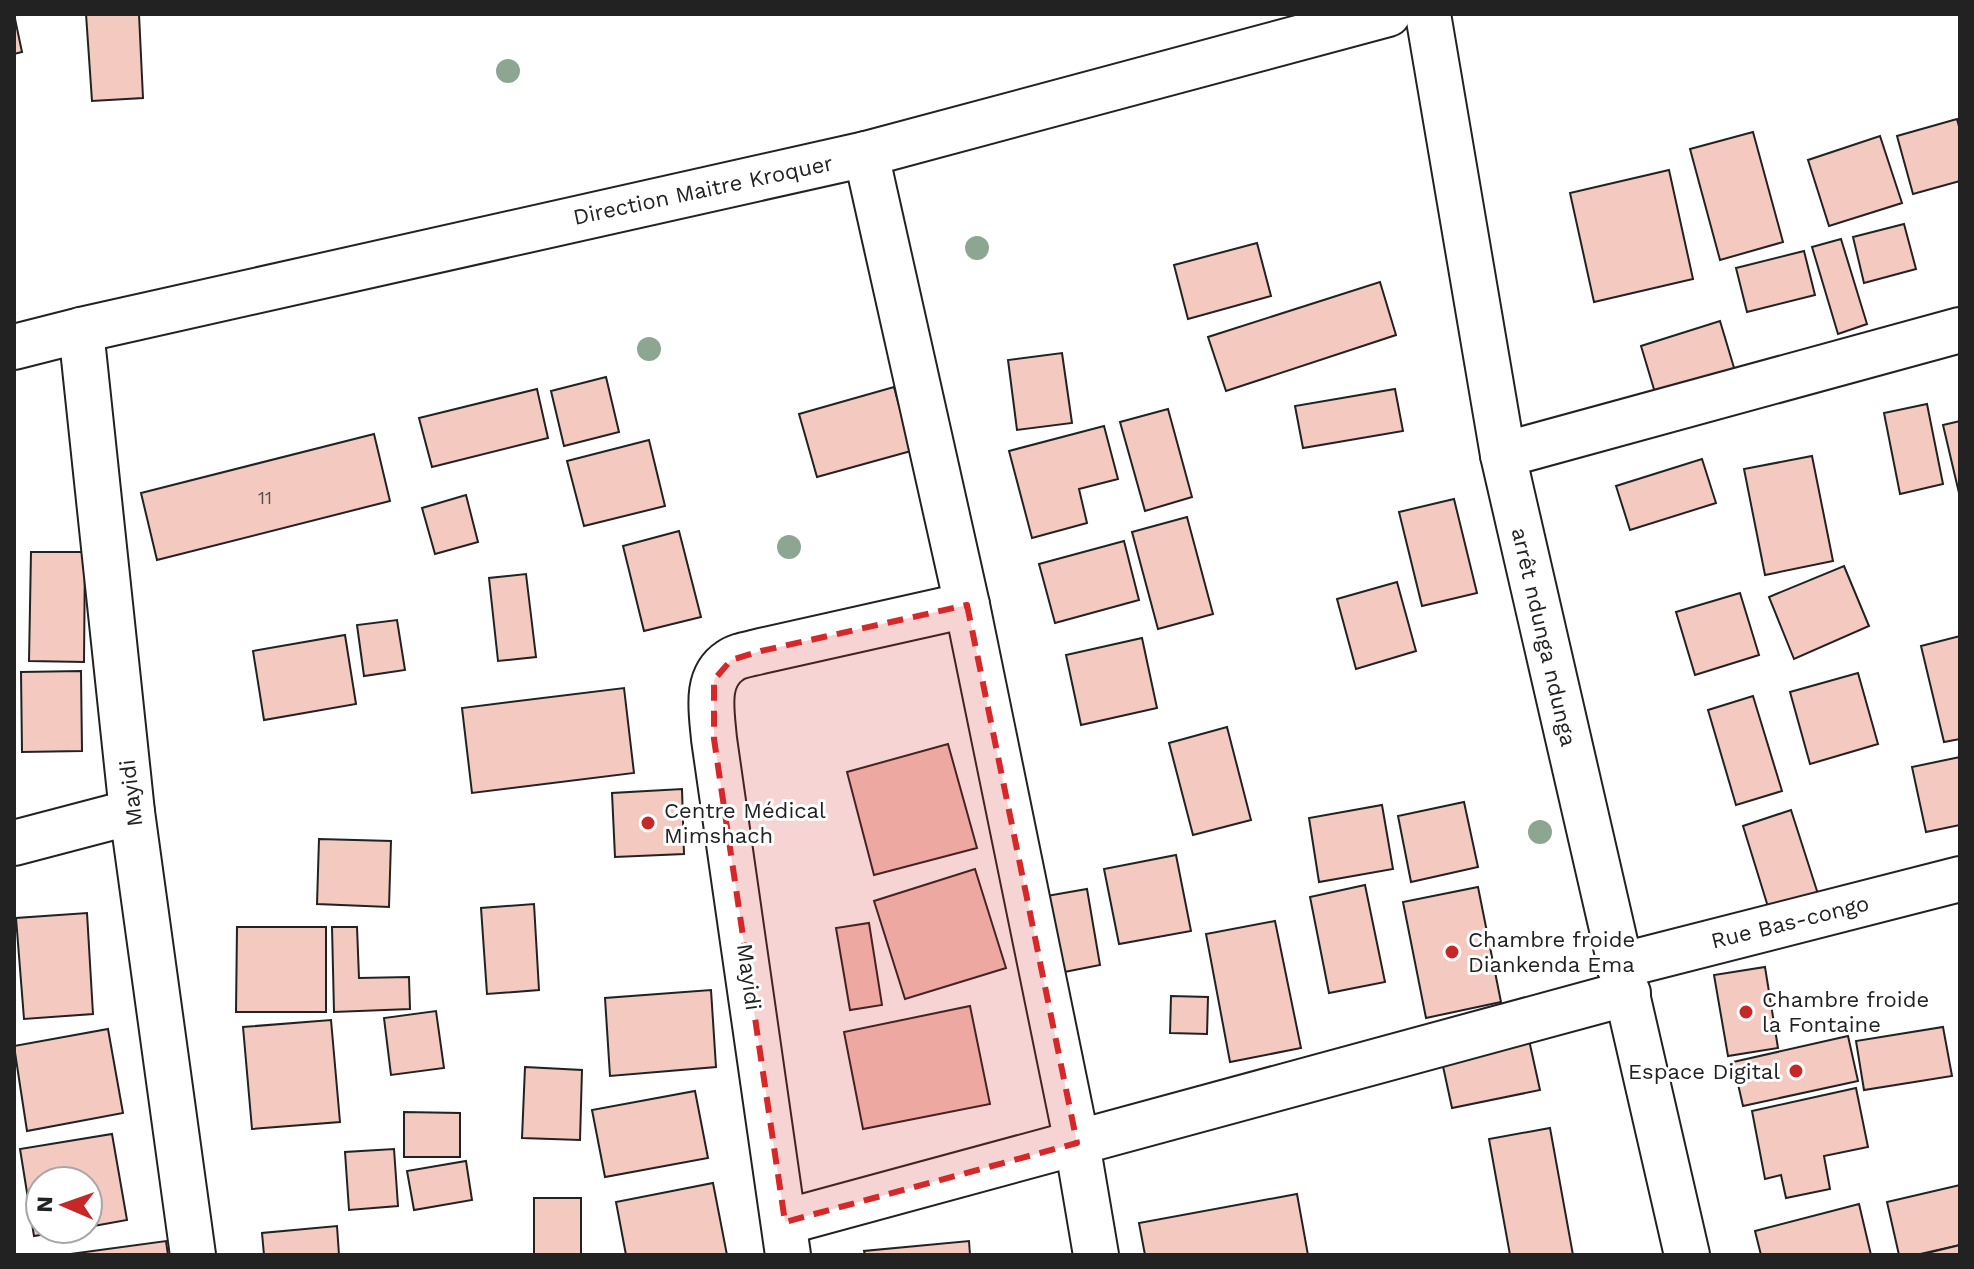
<svg xmlns="http://www.w3.org/2000/svg" width="1974" height="1269" viewBox="0 0 1974 1269" font-family="'Work Sans',sans-serif">
<rect width="100%" height="100%" fill="#fff"/>
<g fill="#f3c9c0" stroke="#222" stroke-width="2">
<polygon points="14,14 22,52 14,54"/>
<polygon points="86,14 139,14 143,98 92,101"/>
<polygon points="1957,119 1960,130 1960,181 1913,194 1897,136"/>
<polygon points="1753,132 1783,242 1720,260 1690,149"/>
<polygon points="1880,136 1902,203 1829,226 1808,160"/>
<polygon points="1669,170 1693,279 1594,302 1570,193"/>
<polygon points="1904,224 1916,269 1864,283 1853,237"/>
<polygon points="1841,239 1867,324 1838,334 1812,247"/>
<polygon points="1257,243 1271,296 1188,319 1174,265"/>
<polygon points="1804,251 1815,295 1747,312 1736,268"/>
<polygon points="1380,282 1396,335 1226,391 1208,337"/>
<polygon points="1720,321 1735,371 1656,396 1641,346"/>
<polygon points="1062,353 1072,423 1017,430 1008,360"/>
<polygon points="606,377 619,432 564,446 551,391"/>
<polygon points="894,387 911,451 817,477 799,414"/>
<polygon points="537,389 548,438 432,467 419,418"/>
<polygon points="1395,389 1403,431 1303,448 1295,406"/>
<polygon points="1927,404 1943,484 1900,494 1884,413"/>
<polygon points="1168,409 1192,497 1145,511 1120,422"/>
<polygon points="1960,421 1960,493 1959,493 1943,425"/>
<polygon points="1104,426 1118,479 1079,489 1087,523 1032,538 1009,451"/>
<polygon points="374,434 390,501 157,560 141,493"/>
<polygon points="649,440 665,506 584,526 567,461"/>
<polygon points="1812,456 1833,561 1765,575 1744,469"/>
<polygon points="1702,459 1716,503 1630,530 1616,486"/>
<polygon points="466,495 478,542 435,554 422,508"/>
<polygon points="1454,499 1477,593 1422,606 1399,512"/>
<polygon points="1187,517 1213,614 1158,629 1132,532"/>
<polygon points="679,531 701,617 644,631 623,546"/>
<polygon points="1124,541 1139,600 1055,623 1039,564"/>
<polygon points="31,552 85,552 84,662 29,661"/>
<polygon points="1844,566 1869,626 1794,659 1769,597"/>
<polygon points="526,574 536,657 498,661 489,578"/>
<polygon points="1397,582 1416,651 1356,669 1337,599"/>
<polygon points="1740,593 1759,655 1695,675 1676,612"/>
<polygon points="397,620 405,670 364,676 357,625"/>
<polygon points="345,635 356,704 264,720 253,651"/>
<polygon points="1960,636 1960,739 1944,742 1921,646"/>
<polygon points="1142,638 1157,708 1081,725 1066,655"/>
<polygon points="81,671 82,751 22,752 21,672"/>
<polygon points="1858,673 1878,744 1810,764 1790,692"/>
<polygon points="624,688 634,773 472,793 462,708"/>
<polygon points="1753,696 1782,791 1736,805 1708,710"/>
<polygon points="1227,727 1251,820 1193,835 1169,743"/>
<polygon points="948,744 977,848 874,875 847,772"/>
<polygon points="1960,757 1960,825 1926,832 1912,767"/>
<polygon points="682,789 684,854 615,857 612,793"/>
<polygon points="1464,802 1478,867 1411,882 1398,816"/>
<polygon points="1382,805 1393,869 1319,882 1309,818"/>
<polygon points="1791,810 1818,894 1769,910 1743,826"/>
<polygon points="319,839 391,841 389,907 317,904"/>
<polygon points="1176,855 1191,931 1119,944 1104,869"/>
<polygon points="975,869 1006,968 905,999 874,901"/>
<polygon points="1365,885 1385,982 1329,993 1310,897"/>
<polygon points="1478,887 1501,1002 1426,1018 1403,902"/>
<polygon points="1087,889 1100,965 1049,975 1035,898"/>
<polygon points="534,904 539,990 487,994 481,908"/>
<polygon points="87,913 93,1014 24,1019 16,918"/>
<polygon points="1275,921 1301,1048 1230,1062 1206,934"/>
<polygon points="869,923 882,1005 850,1010 836,928"/>
<polygon points="237,927 326,927 326,1012 236,1012"/>
<polygon points="332,927 357,927 359,978 409,977 410,1009 334,1012"/>
<polygon points="1765,967 1778,1048 1728,1056 1714,975"/>
<polygon points="711,990 716,1067 610,1076 605,998"/>
<polygon points="1171,996 1208,997 1207,1034 1170,1033"/>
<polygon points="970,1006 990,1104 863,1129 844,1032"/>
<polygon points="436,1011 444,1068 391,1075 384,1018"/>
<polygon points="331,1020 340,1122 252,1129 243,1027"/>
<polygon points="1943,1027 1952,1076 1864,1090 1856,1041"/>
<polygon points="108,1029 123,1113 27,1131 14,1046"/>
<polygon points="1848,1036 1858,1081 1743,1106 1733,1062"/>
<polygon points="1529,1040 1540,1090 1452,1108 1441,1057"/>
<polygon points="525,1067 582,1070 580,1140 522,1138"/>
<polygon points="1856,1088 1868,1147 1824,1156 1830,1189 1786,1198 1781,1175 1765,1179 1752,1111"/>
<polygon points="695,1091 708,1158 605,1177 592,1110"/>
<polygon points="404,1112 460,1113 460,1157 404,1157"/>
<polygon points="1550,1128 1573,1255 1510,1255 1489,1139"/>
<polygon points="112,1134 127,1220 88,1227 88,1181 40,1181 40,1229 76,1229 34,1236 20,1149"/>
<polygon points="394,1149 398,1206 349,1210 345,1152"/>
<polygon points="466,1161 472,1200 414,1210 407,1171"/>
<polygon points="713,1183 727,1255 626,1255 616,1202"/>
<polygon points="1960,1185 1960,1245 1916,1255 1899,1255 1887,1202"/>
<polygon points="1297,1194 1308,1255 1145,1255 1139,1223"/>
<rect x="534" y="1198" width="47" height="57"/>
<polygon points="1859,1204 1871,1255 1761,1255 1755,1231"/>
<polygon points="337,1226 339,1255 264,1255 262,1233"/>
<polygon points="166,1241 168,1255 63,1255"/>
<polygon points="969,1241 970,1255 865,1255 864,1251"/>
<polygon points="1960,1245 1960,1255 1924,1255 1923,1254"/>
</g>
<g fill="none" stroke-linecap="round" stroke-linejoin="round">
<g stroke="#222" stroke-width="48">
<g id="minor">
<polyline points="1428,14 1503,455 1687,1255"/>
<polyline points="866,154 967,605 1077,1143 1096,1255"/>
<polyline points="81,330 132,812 193,1255"/>
<polyline points="14,347 81,330 866,154 1388,14"/>
<polyline points="1503,455 1960,330"/>
<polyline points="14,843 132,812"/>
<polyline points="1619,966 1960,879"/>
<polyline points="785,1222 1628,993"/>
<path d="M788,1255L714,739C712,713 704,678 730,661C738,655 751,654 761,651L967,605"/>
</g>
</g>
<use href="#minor" stroke="#fff" stroke-width="44"/>
</g>
<g fill="#8da692">
<circle cx="508" cy="71" r="12"/>
<circle cx="977" cy="248" r="12"/>
<circle cx="649" cy="349" r="12"/>
<circle cx="789" cy="547" r="12"/>
<circle cx="1540" cy="832" r="12"/>
</g>
<path fill="#d62828" fill-opacity="0.2" stroke="#d62828" stroke-width="6" stroke-dasharray="16 10" stroke-linejoin="round" d="M967,605L1077,1143L785,1222L714,739V680L731,660L761,651Z"/>
<g fill="#c62828" stroke="#fff" stroke-width="3">
<circle cx="648" cy="823" r="8"/>
<circle cx="1452" cy="952" r="8"/>
<circle cx="1746" cy="1012" r="8"/>
<circle cx="1796" cy="1071" r="8"/>
</g>
<g text-anchor="middle" dominant-baseline="central" stroke-width="6" stroke-linejoin="round" paint-order="stroke">
<g font-size="18" fill="#564c4a">
<text x="265" y="497">11</text>
</g>
<g font-size="22" fill="#222" stroke="#fff">
<text transform="translate(703 190) rotate(-12)">Direction Maitre Kroquer</text>
<text transform="translate(1544 637) rotate(77)">arrêt ndunga ndunga</text>
<text transform="translate(131 793) rotate(-97)">Mayidi</text>
<text transform="translate(1790 922) rotate(-14)">Rue Bas-congo</text>
<text transform="translate(749 977) rotate(82)">Mayidi</text>
</g>
<g font-size="22" fill="#222" stroke="#fff" text-anchor="start">
<text x="664" y="810">Centre Médical<tspan x="664" dy="25">Mimshach</tspan></text>
<text x="1468" y="939">Chambre froide<tspan x="1468" dy="25">Diankenda Ema</tspan></text>
<text x="1762" y="999">Chambre froide<tspan x="1762" dy="25">la Fontaine</tspan></text>
<text x="1780" y="1071" text-anchor="end">Espace Digital</text>
</g>
</g>
<rect width="1974" height="1269" fill="none" stroke="#222222" stroke-width="32"/>
<g transform="translate(64 1205) rotate(272)"><circle r="38" fill="#ffffff" stroke="#a7a7a7" stroke-width="2"/>
<path d="M0-6L14 30L0 20L-14 30Z" fill="#c62828"/>
<text y="-12" font-size="22" font-weight="bold" text-anchor="middle" fill="#222222">N</text>
</g>
</svg>
